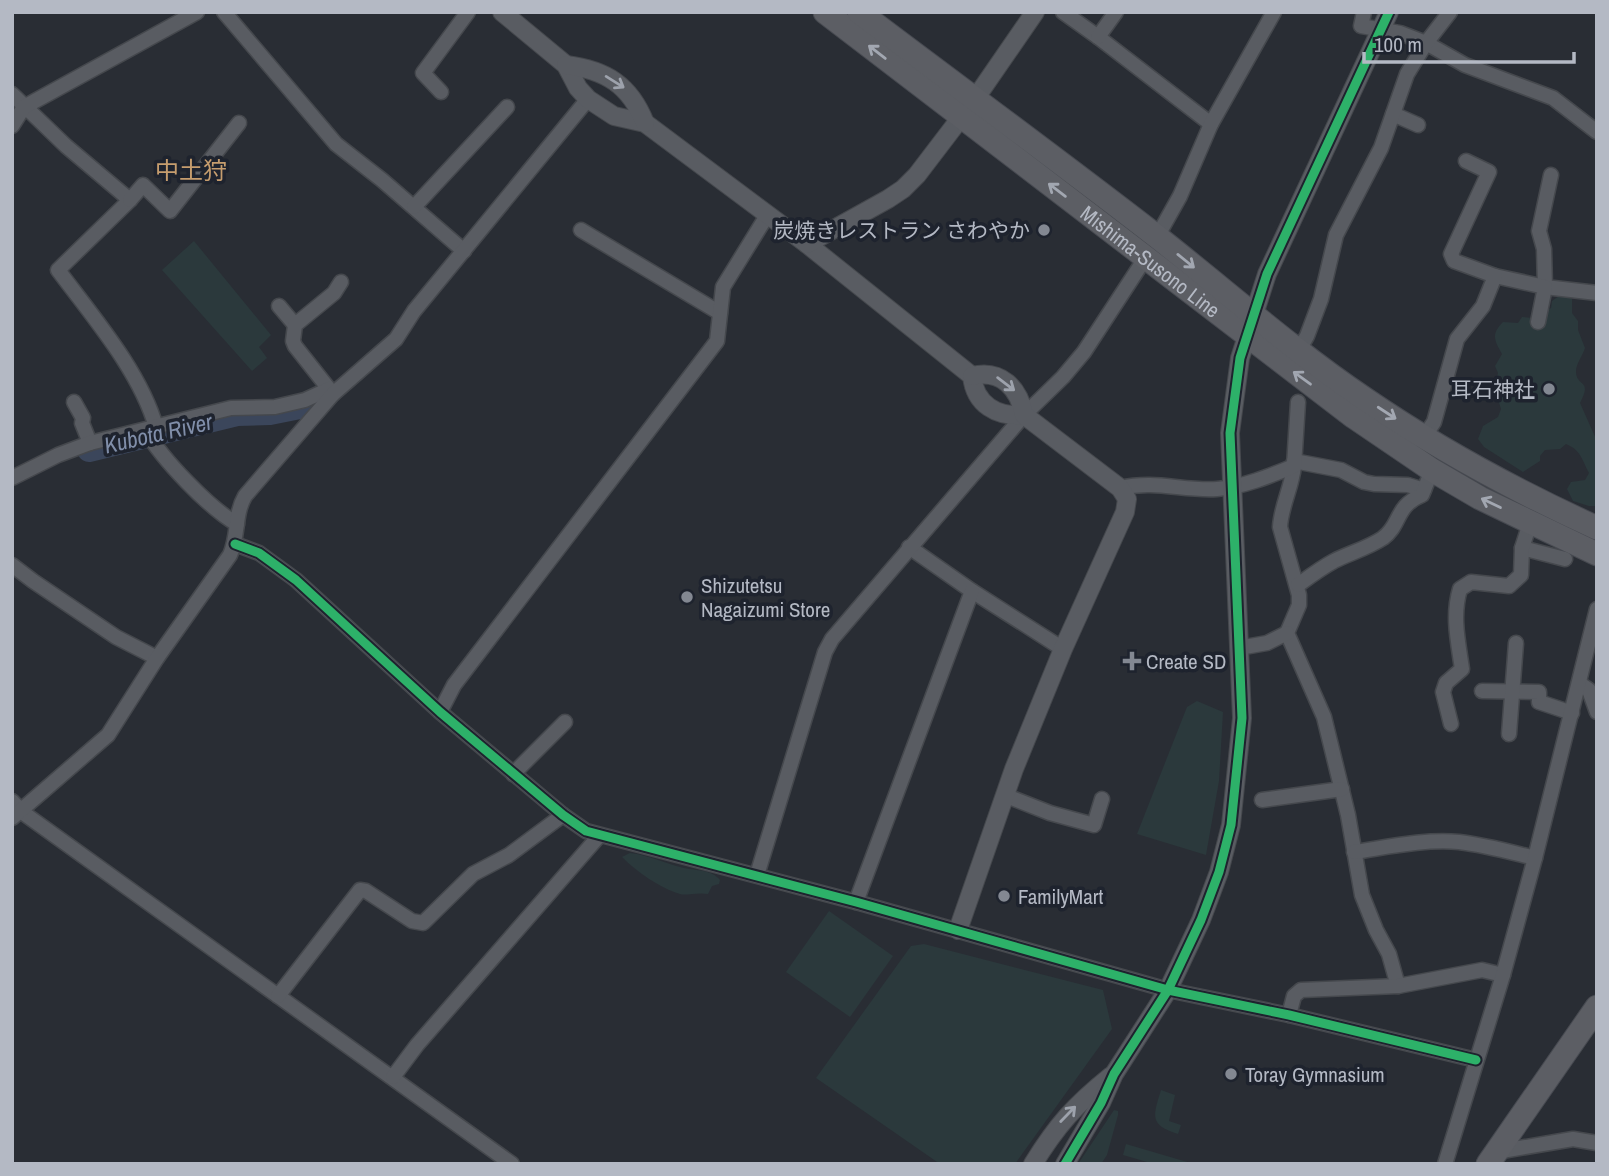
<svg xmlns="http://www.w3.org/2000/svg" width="1609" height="1176" viewBox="0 0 1609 1176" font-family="'Archivo Narrow','Noto Sans JP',sans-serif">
<rect width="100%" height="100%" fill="#292d34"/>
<g fill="#2b393c">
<polygon points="194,241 271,335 259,347 267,358 252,371 162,270"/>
<path d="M1559,296H1567L1572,299V313L1578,321V330L1585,348C1583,355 1576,364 1576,371C1576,388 1593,378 1580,403L1596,439V506H1589L1573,501L1567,489L1571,482L1585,480L1589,473C1582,460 1581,450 1566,444L1560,449L1545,450L1540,456V461L1523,472L1484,447L1478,439L1483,426L1498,417L1501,409L1494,387L1498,373L1495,366L1502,354C1494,340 1491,334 1503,322L1518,323L1522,317L1535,318L1551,308L1552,301Z"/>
<polygon points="1197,701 1223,712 1219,781 1206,855 1137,834 1187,707"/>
<path d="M630,853C649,855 666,864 684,868C697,871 711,869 720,880L719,884L712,886L708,894C697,892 686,896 680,894C660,888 637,872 622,857Z"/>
<polygon points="829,911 893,956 850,1017 786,972"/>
<polygon points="924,944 1103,990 1112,1029 1015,1164 940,1164 816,1078 911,946"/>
<path d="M1161,1090L1175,1095L1169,1121L1181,1125L1178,1134C1149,1125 1153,1116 1161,1090Z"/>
<polygon points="1114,1110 1118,1111 1118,1115 1107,1155 1101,1164 1078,1164"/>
<polygon points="1126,1144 1194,1164 1154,1164 1123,1155"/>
</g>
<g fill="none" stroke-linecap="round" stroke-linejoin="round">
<polyline stroke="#3b465b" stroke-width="24" points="89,450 237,414 270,413 310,405"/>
<g stroke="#45484d" stroke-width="17">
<g id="minor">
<polyline points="224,12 336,144 382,180 464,251"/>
<polyline points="1063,12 1098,37 1211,124"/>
<polyline points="1364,12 1361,26 1400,33 1426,43 1465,65 1553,98 1597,132"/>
<polyline points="1098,37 1116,12"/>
<polyline points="441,92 423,73 468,12"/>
<path d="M12,94L66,146L130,200L58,270C93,317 140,371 156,427"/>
<polyline points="1393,114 1418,125"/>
<polyline points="12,126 24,107 197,12"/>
<polyline points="1551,175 1539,231 1544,249 1545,287 1597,293"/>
<polyline points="130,200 143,185 170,211 239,123"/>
<polyline points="414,207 507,107"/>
<polyline points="581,230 720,313"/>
<polyline points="1157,237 1180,196 1211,124 1274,12"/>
<polyline points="1495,276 1545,287 1538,322"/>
<polyline points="279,306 295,325"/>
<polyline points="1299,350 1307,336 1321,299 1336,235 1381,148 1407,74 1426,43 1450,12"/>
<polyline points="329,389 295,346 293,341 295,325 334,293 341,282"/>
<polyline points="74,402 83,418 82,423 90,443"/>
<path d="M146,431C162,459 209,508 237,524"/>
<polyline points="1424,437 1434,422 1457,339 1483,306 1495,276 1454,261 1451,254 1489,172 1466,161"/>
<polyline points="1294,461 1341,470 1364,482 1374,484 1408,485 1424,490"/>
<path d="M1294,466C1292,487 1281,506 1280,527L1299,595V605L1287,633L1324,717L1348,815L1362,895L1376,930L1389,954L1398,986"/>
<polyline points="12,478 58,455 90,443 231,408 275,407 305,400 329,389 333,394"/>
<path d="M1120,488C1156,480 1182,491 1217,489C1243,487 1270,476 1294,466L1298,402"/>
<polyline points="235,544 259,553 296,580 440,712 563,815 586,831 856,902 1168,990 1289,1015 1476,1060"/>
<polyline points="909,547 972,591 1063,649"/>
<polyline points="1522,548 1565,559"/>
<polyline points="12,565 33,581 116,637 157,658"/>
<path d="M1298,585C1309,577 1321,568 1334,561C1350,553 1368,548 1383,538C1401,525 1395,506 1422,495L1432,470"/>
<polyline points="1239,648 1267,643 1287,633"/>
<polyline points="1579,683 1589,690 1597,712"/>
<polyline points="1482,691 1539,692 1539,702 1572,713"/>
<polyline points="440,712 454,685 717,341 723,287 768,214"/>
<path d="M1451,724L1443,692L1446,683L1462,669C1458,641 1452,616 1460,589L1471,582L1509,586L1521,575L1522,548L1530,523"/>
<polyline points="1509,734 1516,643"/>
<polyline points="513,774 565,722"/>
<polyline points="1004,795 1050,813 1094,825 1102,799"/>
<polyline points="1262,800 1342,789"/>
<polyline points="12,801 22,812 512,1164"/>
<path d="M12,818L108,735L157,658L230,555C239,535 234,515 245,496L333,394L396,339L414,311L588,99"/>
<path d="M1354,852C1388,847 1424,839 1459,842C1485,845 1510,852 1535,858"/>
<polyline points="757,875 825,652 832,639 1024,415 1063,377 1084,352 1146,257"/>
<polyline points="856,902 972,591"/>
<polyline points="278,996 360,890 366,891 412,921 423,923 473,874 509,855 563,815"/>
<polyline points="1289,1015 1294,996 1301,990 1398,986 1482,970 1503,975"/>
<polyline points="393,1077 417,1045 599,836"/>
<polyline points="1496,1152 1573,1139 1597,1143"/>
<polyline points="1445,1164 1503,975 1535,858 1597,609"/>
</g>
</g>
<g stroke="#45484d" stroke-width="20">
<g id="tertiary">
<path d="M502,12L566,65L578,88L588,99L614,116L645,123L807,244L972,376C975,405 997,417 1024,415"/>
<path d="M566,65C606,70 630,85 645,123"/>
<polyline points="807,244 888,199 903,189 917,175 975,99 1035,12"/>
<path d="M958,930L1014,769L1063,649L1125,512L1127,499L1120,488L1024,415C1019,388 1001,369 972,376"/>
<path d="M1033,1164C1057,1125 1075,1105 1111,1076"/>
<polyline points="1065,1164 1101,1103 1114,1074 1168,990 1201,920 1219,872 1231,825 1242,718 1230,433 1240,358 1267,274 1389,12"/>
</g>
</g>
<g stroke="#474a51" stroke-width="25">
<g id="primary">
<path id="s1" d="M825,12L1354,417L1432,470L1480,498L1597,554"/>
<path d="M859,12C958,87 1058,160 1156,236C1225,290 1292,350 1365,399C1438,449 1516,491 1597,528"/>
<polyline points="1488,1164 1597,1007"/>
</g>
</g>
<use href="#minor" stroke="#595c62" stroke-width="14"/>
<use href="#tertiary" stroke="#595c62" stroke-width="18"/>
<use href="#primary" stroke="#5c5e64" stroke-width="23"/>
<g stroke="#1e232e" stroke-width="13">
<g id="cycleway">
<polyline points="235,544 259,553 296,580 440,712 563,815 586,831 856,902 1168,990 1289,1015 1476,1060"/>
<polyline points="1065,1164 1101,1103 1114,1074 1168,990 1201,920 1219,872 1231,825 1242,718 1230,433 1240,358 1267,274 1389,12"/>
</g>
</g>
<use href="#cycleway" stroke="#2db169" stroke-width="9"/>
</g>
<defs><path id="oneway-shaft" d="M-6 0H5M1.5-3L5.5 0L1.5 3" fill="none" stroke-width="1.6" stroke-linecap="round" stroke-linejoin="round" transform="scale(1.75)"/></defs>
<g stroke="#a2a7b1">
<use href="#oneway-shaft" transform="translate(877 52) rotate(-142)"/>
<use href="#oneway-shaft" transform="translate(1057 190) rotate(-143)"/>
<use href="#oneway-shaft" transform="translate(1186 261) rotate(39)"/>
<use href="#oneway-shaft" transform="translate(1302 378) rotate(-144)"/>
<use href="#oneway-shaft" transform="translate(1387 413) rotate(33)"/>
<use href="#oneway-shaft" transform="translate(1491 503) rotate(-154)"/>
</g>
<g stroke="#9da2ac">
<use href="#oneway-shaft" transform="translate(615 82) rotate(32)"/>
<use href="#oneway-shaft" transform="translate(1006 384) rotate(37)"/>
<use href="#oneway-shaft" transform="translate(1068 1114) rotate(-46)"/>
</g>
<g fill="#838892" stroke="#1e232e" stroke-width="2.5">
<circle cx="1044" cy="230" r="7"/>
<circle cx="1549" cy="389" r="7"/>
<circle cx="687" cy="597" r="7"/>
<path d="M1128.5 650.5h7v7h7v7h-7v7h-7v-7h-7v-7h7z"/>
<circle cx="1004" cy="896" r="7"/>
<circle cx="1231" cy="1074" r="7"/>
</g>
<g text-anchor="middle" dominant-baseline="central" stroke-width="7" stroke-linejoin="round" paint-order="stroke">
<g font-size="21" fill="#b4b9c4" stroke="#1e232e" text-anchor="start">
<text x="1030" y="230" text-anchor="end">炭焼きレストラン さわやか</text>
<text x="1535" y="389" text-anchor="end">耳石神社</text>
<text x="701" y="585">Shizutetsu<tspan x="701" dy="24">Nagaizumi Store</tspan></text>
<text x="1146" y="661">Create SD</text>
<text x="1018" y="896">FamilyMart</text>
<text x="1245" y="1074">Toray Gymnasium</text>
</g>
<g font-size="21" fill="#b4b9c4" stroke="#1e232e">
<text stroke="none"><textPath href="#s1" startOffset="410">Mishima-Susono Line</textPath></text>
</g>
<g font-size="23" font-style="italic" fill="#808ea9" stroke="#1e232e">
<text transform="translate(158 433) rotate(-13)">Kubota River</text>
</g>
<g font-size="24" fill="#c69d6e" stroke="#1e232e">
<text x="191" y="170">中土狩</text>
</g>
</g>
<rect width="1609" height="1176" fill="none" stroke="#b4b9c4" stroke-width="28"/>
<path d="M1364 52v10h210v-10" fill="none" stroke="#b4b9c4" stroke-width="3.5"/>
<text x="1374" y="52" font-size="21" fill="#b4b9c4" stroke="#1e232e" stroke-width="5" paint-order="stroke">100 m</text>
</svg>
